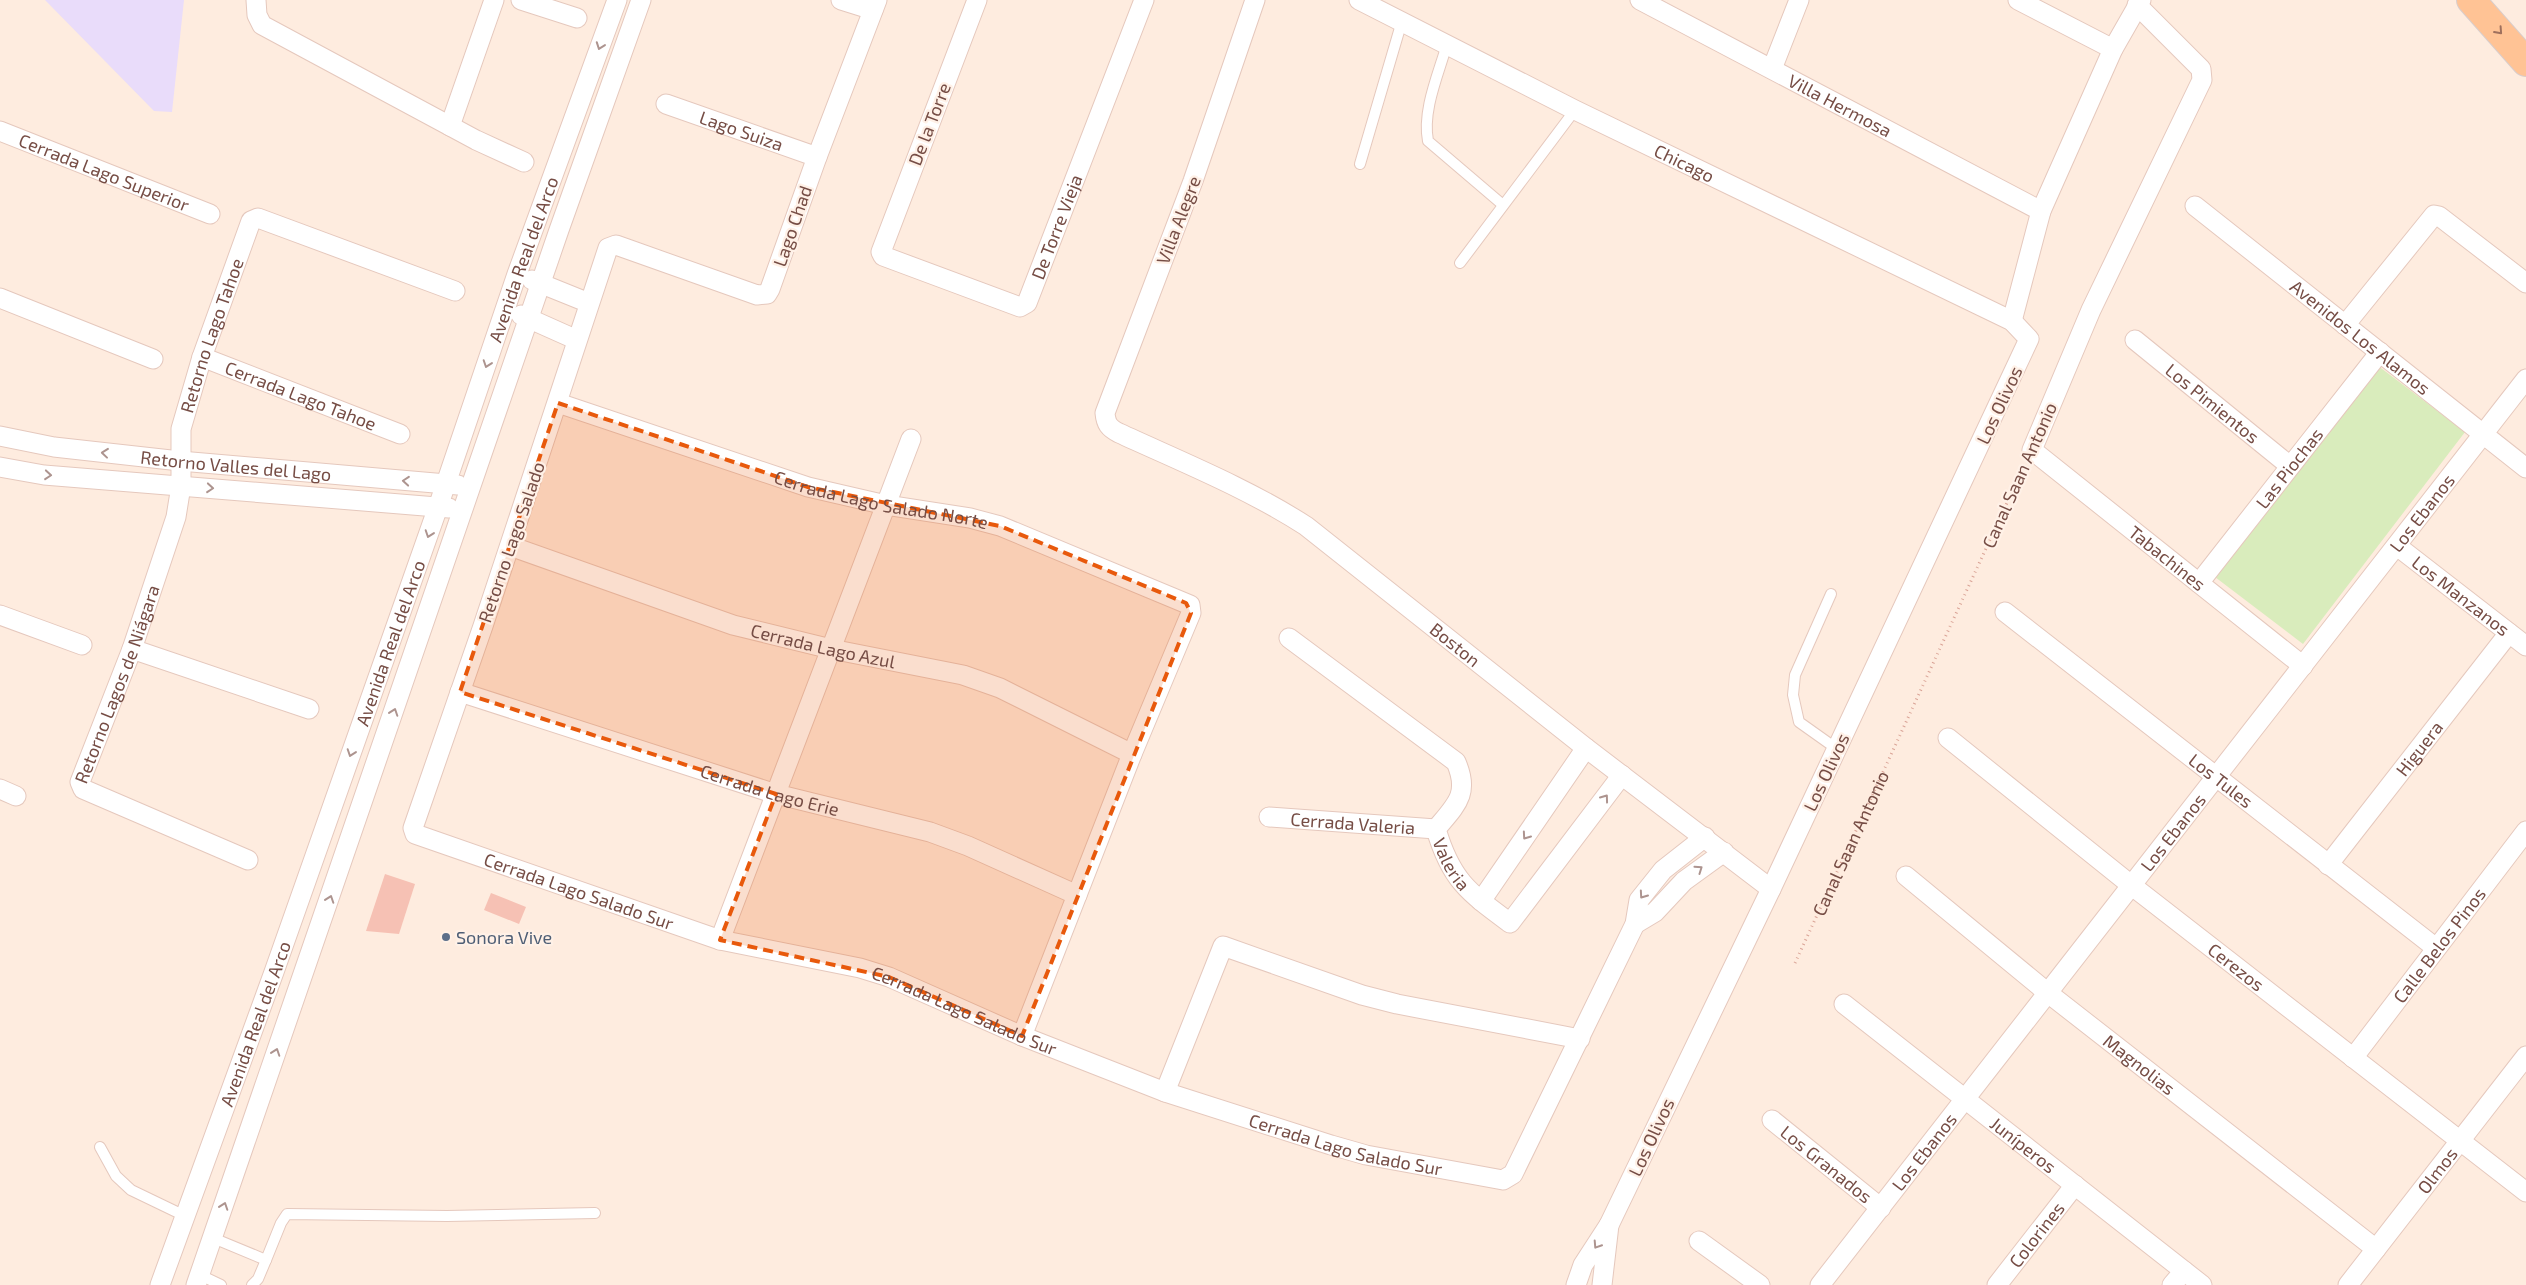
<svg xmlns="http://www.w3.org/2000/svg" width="2526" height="1285" viewBox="0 0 2526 1285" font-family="'Exo 2',sans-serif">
<rect width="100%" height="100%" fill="#feecdf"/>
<polygon fill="#e9dcfa" points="45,0 184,0 172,112 154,111"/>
<polygon fill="#d9ecbc" points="2377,365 2465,432 2303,644 2215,577"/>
<g fill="#f6c1b4">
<polygon points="385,874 415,884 399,934 366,931"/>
<polygon points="491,893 526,907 519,924 484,910"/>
</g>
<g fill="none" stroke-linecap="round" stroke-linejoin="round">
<g stroke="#e5c8bd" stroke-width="12">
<g id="service">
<path d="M1447,44C1439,73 1422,110 1428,141L1503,205"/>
<polyline points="1360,164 1402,21"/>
<polyline points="1460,263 1575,110"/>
<polyline points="1831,594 1795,675 1793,695 1799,722 1837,749"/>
<polyline points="100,1147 116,1176 131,1190 185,1216"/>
<polyline points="213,1238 266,1260 258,1279 252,1285"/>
<polyline points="266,1260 281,1223 287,1214 447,1216 595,1213"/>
<polyline points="200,1275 221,1285"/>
</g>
</g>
<g stroke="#e5c8bd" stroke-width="21">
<g id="minor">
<polyline points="256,0 257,15 262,25 476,140 524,162"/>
<polyline points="521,0 577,18"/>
<polyline points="841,0 873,10"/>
<path id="s2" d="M877,0L817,157L770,289L767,294L757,295L616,245L608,248L483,626L413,828L415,834L720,940L860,968L889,977L1022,1036L1165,1092L1331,1145L1366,1155L1503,1180L1513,1174L1635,924L1639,900L1663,870L1705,837"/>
<path id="s3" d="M977,0L881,252L883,256L1020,307L1027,303L1144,0"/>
<path id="s4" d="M1255,0L1193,181L1105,413C1106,424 1109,428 1119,433C1182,462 1247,488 1306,526L1586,748L1771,889"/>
<path id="s5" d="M1359,0L1575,110L2012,321L2029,339L1771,889L1609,1225"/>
<path id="s6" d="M1640,0L2041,211"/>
<polyline points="2018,0 2113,49"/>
<path id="s7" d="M2137,5L2201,69L2202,80L2091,310L2032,450L2303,666"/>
<polyline points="1772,69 1799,0"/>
<path id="s8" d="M666,104L817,157"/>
<polyline points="450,126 494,0"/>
<path id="s9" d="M0,131L210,214"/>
<path id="s10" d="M2195,206L2526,468"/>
<polyline points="532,280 589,303"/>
<polyline points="0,298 153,359"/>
<polyline points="521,315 577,340"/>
<polyline points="2012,321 2041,211 2113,49 2141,0"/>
<polyline points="2345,325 2434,215 2439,216 2526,283"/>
<path id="s11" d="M2135,340L2290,466"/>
<path id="s12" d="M202,357L400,434"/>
<path id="s13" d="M558,403L808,487L886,505L970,518L1000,526L1190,605L1191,613L1132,754L1022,1036"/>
<path id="s14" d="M0,436L54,447L180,461L458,485"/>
<polyline points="0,467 44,475 449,508"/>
<path id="s15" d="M510,546L733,625L831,649L963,675L1000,688L1132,754"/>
<path id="s16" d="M2397,546L2526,646"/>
<path id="s17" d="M2199,583L2380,352"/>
<path id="s18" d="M2005,612L2436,948"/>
<polyline points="0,615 82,645"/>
<path id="s19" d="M1289,638L1456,762C1470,794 1456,805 1436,829C1451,880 1468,892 1510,923L1622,775"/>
<polyline points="132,649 309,709"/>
<path id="s20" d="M460,692L776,794L930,832L968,846L1077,895"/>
<path id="s21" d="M1948,738L2131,885L2526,1192"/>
<polyline points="0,789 16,796"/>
<path id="s22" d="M1269,817L1436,829"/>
<path id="s23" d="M248,860L83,789L80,782L132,649L176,517L181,486V429L202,357L251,221L258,218L455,291"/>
<path id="s24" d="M2328,865L2509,633"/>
<path id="s25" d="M1906,876L2048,993L2376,1249"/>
<polyline points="1481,901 1586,748"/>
<polyline points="1635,924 1655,912 1684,881 1724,852"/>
<polyline points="720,940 911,439"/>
<path id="s26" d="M1844,1004L2202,1285"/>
<path id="s27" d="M2353,1058L2526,831"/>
<polyline points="1165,1092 1223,946 1362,995 1397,1004 1580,1039"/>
<path id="s28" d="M1772,1120L1881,1208"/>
<polyline points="1699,1241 1760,1285"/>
<path id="s29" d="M160,1285L274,972L438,507L517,274L617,0"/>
<polyline points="196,1285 559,230 641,0"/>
<polyline points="1576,1285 1583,1265 1609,1225 1602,1285"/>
<path id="s30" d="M1820,1285L2526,379"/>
<path id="s31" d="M1997,1285L2075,1185"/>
<polyline points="2172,1285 2184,1271"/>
<path id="s32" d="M2348,1285L2526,1056"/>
</g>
</g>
<g stroke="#d9cdcb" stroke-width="30">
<polyline id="primary" points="2471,0 2526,62"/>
</g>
<path stroke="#daa497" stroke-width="3" stroke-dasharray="1 4" stroke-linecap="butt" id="s1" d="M1795,963L2024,466"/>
<use href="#service" stroke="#fff" stroke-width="10"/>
<use href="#minor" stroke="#fff" stroke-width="19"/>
<use href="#primary" stroke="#ffc395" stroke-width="28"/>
</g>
<defs><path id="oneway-chevron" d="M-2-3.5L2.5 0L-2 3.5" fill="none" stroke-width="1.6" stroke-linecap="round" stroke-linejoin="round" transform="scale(1.25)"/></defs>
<use stroke="#9f705d" href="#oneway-chevron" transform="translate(2499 31) rotate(48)"/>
<g stroke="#ad948f">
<use href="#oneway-chevron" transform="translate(600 46) rotate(110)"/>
<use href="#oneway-chevron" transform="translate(487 364) rotate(109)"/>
<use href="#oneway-chevron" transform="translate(105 453) rotate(-174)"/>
<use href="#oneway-chevron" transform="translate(48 475) rotate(5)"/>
<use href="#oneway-chevron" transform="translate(406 481) rotate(-175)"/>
<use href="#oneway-chevron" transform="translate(210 488) rotate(5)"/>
<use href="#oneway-chevron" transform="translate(429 534) rotate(109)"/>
<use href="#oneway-chevron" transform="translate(394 712) rotate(-71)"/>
<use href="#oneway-chevron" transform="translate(351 753) rotate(109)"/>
<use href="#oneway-chevron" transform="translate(1605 798) rotate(-54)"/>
<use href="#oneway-chevron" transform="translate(1526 836) rotate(125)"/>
<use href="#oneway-chevron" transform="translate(1699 869) rotate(-35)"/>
<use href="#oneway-chevron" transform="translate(1643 895) rotate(125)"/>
<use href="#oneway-chevron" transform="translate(330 899) rotate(-71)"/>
<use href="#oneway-chevron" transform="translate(276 1052) rotate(-71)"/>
<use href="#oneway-chevron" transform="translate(224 1206) rotate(-71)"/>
<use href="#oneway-chevron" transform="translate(1597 1245) rotate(123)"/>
</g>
<path fill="#e8590c" fill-opacity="0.2" stroke="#e8590c" stroke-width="4" stroke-dasharray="10 6" stroke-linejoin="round" d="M558,403L808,487L1000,526L1186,603L1191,613L1022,1036L889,977L720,940L776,794L460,692Z"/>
<circle fill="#5c6f8a" stroke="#fff1e7" stroke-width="2" cx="446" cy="937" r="5"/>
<g text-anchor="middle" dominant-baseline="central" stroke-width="4.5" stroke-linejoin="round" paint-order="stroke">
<g font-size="18" fill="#764d45" stroke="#fff1e7">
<text stroke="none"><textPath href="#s6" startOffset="226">Villa Hermosa</textPath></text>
<text transform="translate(929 124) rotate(-69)">De la Torre</text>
<text stroke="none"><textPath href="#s8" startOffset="80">Lago Suiza</textPath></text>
<text stroke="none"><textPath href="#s5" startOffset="364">Chicago</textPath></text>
<text stroke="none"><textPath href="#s9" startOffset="112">Cerrada Lago Superior</textPath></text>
<text transform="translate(1178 220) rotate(-69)">Villa Alegre</text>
<text transform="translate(792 226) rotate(-71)">Lago Chad</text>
<text stroke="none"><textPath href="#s3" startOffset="510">De Torre Vieja</textPath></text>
<text stroke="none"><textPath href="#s29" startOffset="1088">Avenida Real del Arco</textPath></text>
<text stroke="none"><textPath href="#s23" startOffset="656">Retorno Lago Tahoe</textPath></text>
<text stroke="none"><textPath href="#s10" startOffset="211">Avenidos Los Alamos</textPath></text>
<text stroke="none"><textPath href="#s12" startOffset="106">Cerrada Lago Tahoe</textPath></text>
<text stroke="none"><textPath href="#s11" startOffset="100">Los Pimientos</textPath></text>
<text transform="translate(1999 405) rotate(-65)">Los Olivos</text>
<text stroke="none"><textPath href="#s14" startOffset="238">Retorno Valles del Lago</textPath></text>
<text stroke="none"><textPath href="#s17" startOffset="146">Las Piochas</textPath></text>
<text transform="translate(2019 475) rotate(-66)">Canal Saan Antonio</text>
<text stroke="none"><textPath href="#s13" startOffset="338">Cerrada Lago Salado Norte</textPath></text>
<text stroke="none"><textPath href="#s30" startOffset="979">Los Ebanos</textPath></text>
<text transform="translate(511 542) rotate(-71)">Retorno Lago Salado</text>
<text stroke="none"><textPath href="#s7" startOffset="682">Tabachines</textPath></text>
<text stroke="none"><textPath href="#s16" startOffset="81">Los Manzanos</textPath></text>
<text stroke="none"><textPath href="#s29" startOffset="682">Avenida Real del Arco</textPath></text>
<text stroke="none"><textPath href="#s4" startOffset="865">Boston</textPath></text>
<text stroke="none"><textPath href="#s15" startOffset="329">Cerrada Lago Azul</textPath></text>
<text stroke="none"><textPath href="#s23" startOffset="292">Retorno Lagos de Niágara</textPath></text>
<text stroke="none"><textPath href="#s24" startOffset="148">Higuera</textPath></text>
<text transform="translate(1826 772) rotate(-65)">Los Olivos</text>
<text stroke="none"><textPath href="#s18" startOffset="274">Los Tules</textPath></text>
<text stroke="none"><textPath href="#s20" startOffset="325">Cerrada Lago Erie</textPath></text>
<text stroke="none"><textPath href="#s22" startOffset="84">Cerrada Valeria</textPath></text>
<text stroke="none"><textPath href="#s30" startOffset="574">Los Ebanos</textPath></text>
<text stroke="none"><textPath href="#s1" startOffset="132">Canal Saan Antonio</textPath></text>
<text stroke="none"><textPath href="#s19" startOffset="322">Valeria</textPath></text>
<text stroke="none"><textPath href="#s2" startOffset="1274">Cerrada Lago Salado Sur</textPath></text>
<text stroke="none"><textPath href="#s27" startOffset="142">Calle Belos Pinos</textPath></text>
<text stroke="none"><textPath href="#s21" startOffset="368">Cerezos</textPath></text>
<text stroke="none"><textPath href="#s2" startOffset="1679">Cerrada Lago Salado Sur</textPath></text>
<text stroke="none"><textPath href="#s29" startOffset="278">Avenida Real del Arco</textPath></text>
<text stroke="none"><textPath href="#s25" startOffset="300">Magnolias</textPath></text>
<text transform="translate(1651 1137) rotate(-65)">Los Olivos</text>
<text stroke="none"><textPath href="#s2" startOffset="2084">Cerrada Lago Salado Sur</textPath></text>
<text stroke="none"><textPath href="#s26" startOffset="228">Juníperos</textPath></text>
<text stroke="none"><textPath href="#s30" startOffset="169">Los Ebanos</textPath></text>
<text stroke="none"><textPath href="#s28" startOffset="70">Los Granados</textPath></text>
<text stroke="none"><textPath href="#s32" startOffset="145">Olmos</textPath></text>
<text stroke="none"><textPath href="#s31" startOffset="64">Colorines</textPath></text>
</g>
<g font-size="18" fill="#4e5e75" stroke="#fff1e7" text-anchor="start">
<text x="456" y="937">Sonora Vive</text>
</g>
</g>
</svg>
